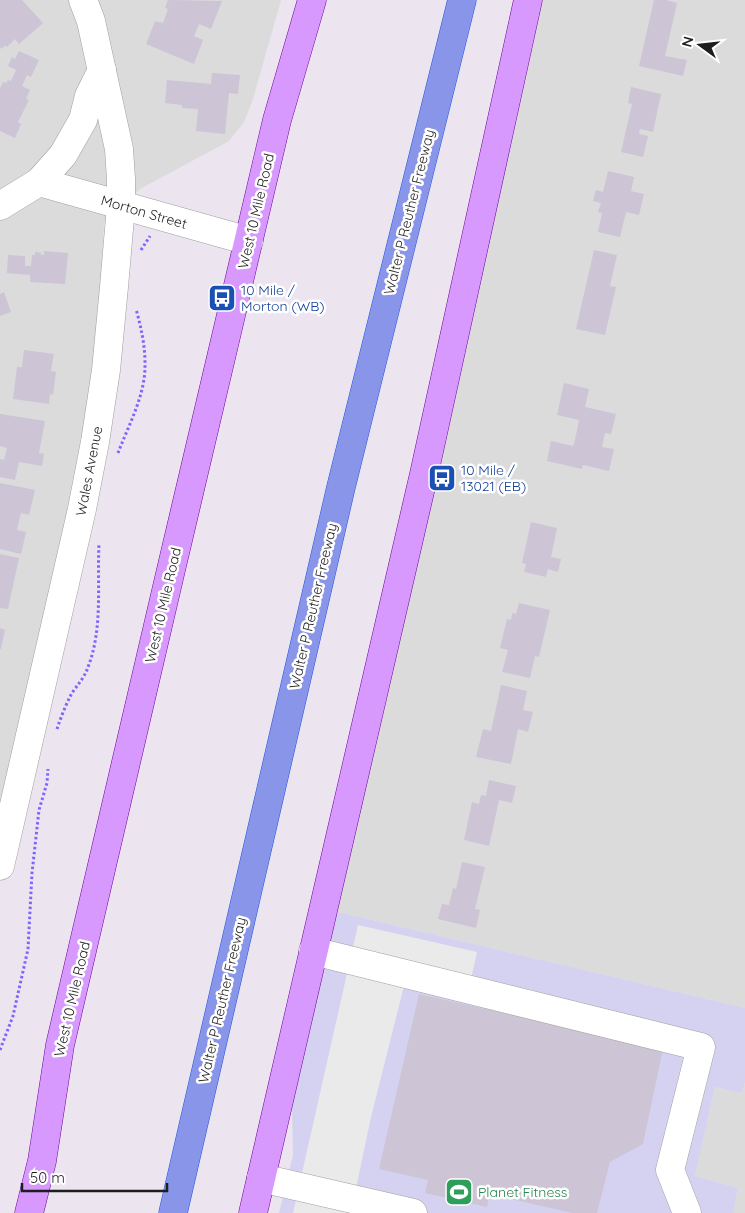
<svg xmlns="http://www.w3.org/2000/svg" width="745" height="1213" viewBox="0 0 745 1213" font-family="Quicksand,sans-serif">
<rect width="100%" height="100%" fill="#ece4ef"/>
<g fill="#dbdbdc">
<polygon points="0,0 281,0 253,99 244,122 229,141 140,189 104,224 101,282 91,387 79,465 0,816"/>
<polygon points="538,0 745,0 745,1008 334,911"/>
<polygon points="745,1082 745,1213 733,1213 738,1188 695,1176 715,1087 742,1093"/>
</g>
<polygon fill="#d5d2f1" points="334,911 745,1008 745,1082 742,1093 715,1087 695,1176 738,1188 733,1213 279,1213 293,1155 292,1107"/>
<polygon fill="#eaeaea" points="358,925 477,952 467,998 404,986 371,1117 351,1212 353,1213 293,1213"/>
<g fill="#cdc4d6">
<polygon points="0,0 22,0 43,23 19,44 15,39 7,47 5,45 2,49 0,47"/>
<polygon points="168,0 222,1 211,29 199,24 194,36 203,40 194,64 146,44 155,21 163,23 168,9 165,8"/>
<polygon points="654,0 666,0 677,3 665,56 687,60 683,76 639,66"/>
<polygon points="19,51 39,60 31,77 27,75 22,86 30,90 26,99 29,100 18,122 21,124 15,138 0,131 0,88 3,82 6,83 8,80 11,81 16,70 8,66 12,57 15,59"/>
<polygon points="212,73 240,75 238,94 229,93 225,134 196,131 198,109 182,108 182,105 165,103 167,80 211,84"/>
<polygon points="631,87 661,94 653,132 640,129 639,134 648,136 643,157 621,152 632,104 628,103"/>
<polygon points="608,171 634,177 631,191 644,194 639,215 626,212 620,237 598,232 602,213 598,212 601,203 593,201 596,190 603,192"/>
<polygon points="594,250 617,255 610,286 616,287 605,335 576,329"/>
<polygon points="44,251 68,253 65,284 30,282 30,275 7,273 8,255 25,256 25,266 31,266 32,255 35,255 35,252 41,253 41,255 44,255"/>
<polygon points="4,292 11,312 0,316 0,294"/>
<polygon points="24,350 54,354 51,371 56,372 53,395 50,394 49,404 13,399 17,367 22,367"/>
<polygon points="564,383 589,389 585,407 616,414 611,434 605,433 602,447 614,449 609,471 583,465 582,469 547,461 551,441 573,446 575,440 579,420 557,415"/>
<polygon points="0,414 45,421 39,453 44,454 42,466 19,462 15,480 0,477 0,459 4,460 7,448 0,446"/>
<polygon points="0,483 35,490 29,515 21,513 17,530 26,532 21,554 0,549"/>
<polygon points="531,522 557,528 551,557 561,559 558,572 548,569 546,577 524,572 526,564 522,563"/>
<polygon points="0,554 19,558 8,609 0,608"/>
<polygon points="519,603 550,610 539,657 535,656 530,678 502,672 508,650 500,648 507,619 511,620 512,613 516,614"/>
<polygon points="0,628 5,630 1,649 0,649"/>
<polygon points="501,685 527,691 523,710 533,712 528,732 518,729 511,764 476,757 483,729 491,731"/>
<polygon points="489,780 516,786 512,803 499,800 489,846 464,840 472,802 479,804 481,795 486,796"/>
<polygon points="462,862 485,867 475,909 480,910 476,928 438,919 442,904 449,905 453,888 456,889"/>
<polygon points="419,994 663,1049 643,1144 610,1162 597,1213 572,1213 490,1194 487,1207 425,1193 428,1180 379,1169"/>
</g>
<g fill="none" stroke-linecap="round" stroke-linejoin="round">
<g stroke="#9f9f9f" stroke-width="29">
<g id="minor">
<polyline points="39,182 249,241"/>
<polyline points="0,206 39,182 63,155 83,120 89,96 102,70"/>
<polyline points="0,866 82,509 95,442 106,370 114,287 121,206 121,179 119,149 91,21 83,0"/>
<polyline points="313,951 701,1047 670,1170 687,1213"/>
<polyline points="261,1178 413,1213"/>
</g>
</g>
<g stroke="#6e0098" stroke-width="29">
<g id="major">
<polyline points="29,1213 42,1161 60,1045 170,574 277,120 312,0"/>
<polyline points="253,1213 424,474 528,0"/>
</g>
</g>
<g stroke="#1e56e0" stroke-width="29">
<polyline id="highway" points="173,1213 341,487 462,0"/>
</g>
<g stroke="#7d66fe" stroke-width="3" stroke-dasharray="2.5 2.5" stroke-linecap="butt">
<polyline points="141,250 150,236"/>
<path d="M118,453C129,424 146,394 145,363C145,345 141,327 136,309"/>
<path d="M57,729C61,717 66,704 72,693C78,684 85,677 88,667C103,629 97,585 99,544"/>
<polyline points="0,1050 13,1016 28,949 32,873 39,810 47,783 48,769"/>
</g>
<use href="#minor" stroke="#fff" stroke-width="28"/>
<use href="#major" stroke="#d899ff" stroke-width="28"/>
<use href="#highway" stroke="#8995e9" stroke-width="28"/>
</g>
<defs>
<g id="bus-square" transform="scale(1.4375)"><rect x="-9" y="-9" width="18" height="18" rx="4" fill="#1a4fb4" stroke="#fff"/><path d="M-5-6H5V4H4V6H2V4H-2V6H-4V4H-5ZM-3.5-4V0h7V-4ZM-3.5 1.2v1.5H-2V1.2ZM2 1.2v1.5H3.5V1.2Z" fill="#fff"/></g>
<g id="stadium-square" transform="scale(1.4375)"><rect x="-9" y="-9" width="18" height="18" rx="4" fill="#2e9e5b" stroke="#fff"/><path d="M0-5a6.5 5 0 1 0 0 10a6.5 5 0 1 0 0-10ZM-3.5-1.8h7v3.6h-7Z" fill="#fff"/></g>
</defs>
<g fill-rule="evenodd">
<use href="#bus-square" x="222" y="298"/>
<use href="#bus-square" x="442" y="478"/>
<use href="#stadium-square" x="459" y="1192"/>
</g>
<g text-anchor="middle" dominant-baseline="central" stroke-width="5" stroke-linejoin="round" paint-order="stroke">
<g font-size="14" fill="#1e1e1e" stroke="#fff">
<text transform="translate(256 211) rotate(-77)">West 10 Mile Road</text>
<text transform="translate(144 212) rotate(16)">Morton Street</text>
<text transform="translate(409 212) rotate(-76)">Walter P Reuther Freeway</text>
<text transform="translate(89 471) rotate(-79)">Wales Avenue</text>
<text transform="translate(163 605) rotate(-77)">West 10 Mile Road</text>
<text transform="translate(313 606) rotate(-77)">Walter P Reuther Freeway</text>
<text transform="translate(72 999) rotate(-77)">West 10 Mile Road</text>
<text transform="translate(222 1000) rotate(-77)">Walter P Reuther Freeway</text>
</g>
<g font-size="14" fill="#164399" stroke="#fff" text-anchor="start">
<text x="241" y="290">10 Mile /<tspan x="241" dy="16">Morton (WB)</tspan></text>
<text x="461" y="470">10 Mile /<tspan x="461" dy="16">13021 (EB)</tspan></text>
</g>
<g font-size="14" fill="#27864d" stroke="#fff" text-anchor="start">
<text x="478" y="1192">Planet Fitness</text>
</g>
</g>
<g transform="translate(700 45) rotate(285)" stroke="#ffffff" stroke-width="4" paint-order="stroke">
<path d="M0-4L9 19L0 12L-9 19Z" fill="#1e1e1e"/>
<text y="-8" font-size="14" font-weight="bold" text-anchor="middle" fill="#1e1e1e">N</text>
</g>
<path d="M22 1183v8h145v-8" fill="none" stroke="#1e1e1e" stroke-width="2.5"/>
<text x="30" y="1183" font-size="15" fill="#1e1e1e" stroke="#ffffff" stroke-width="4" paint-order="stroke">50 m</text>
</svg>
